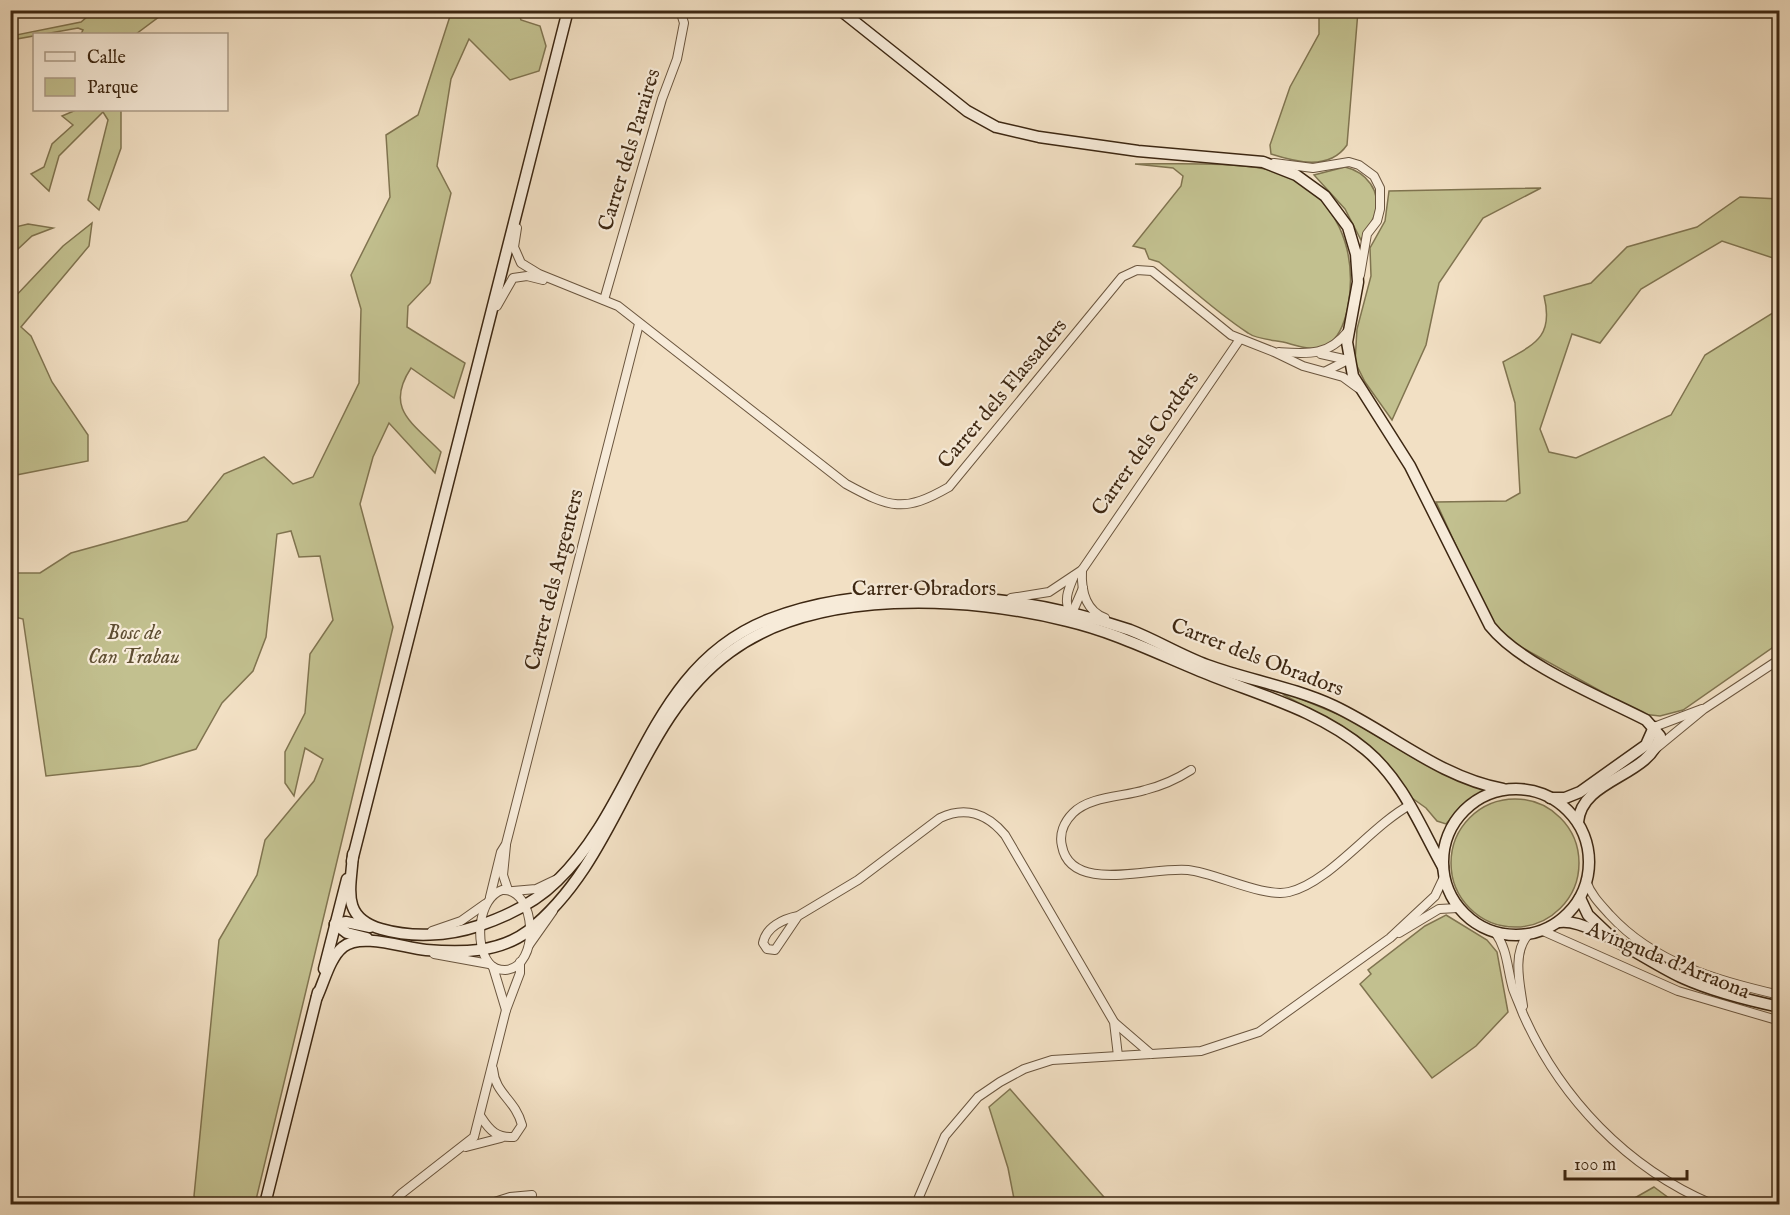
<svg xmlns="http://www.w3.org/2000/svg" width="1790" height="1215" viewBox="0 0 1790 1215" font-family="'IM FELL English',serif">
<rect width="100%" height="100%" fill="#f2e0c4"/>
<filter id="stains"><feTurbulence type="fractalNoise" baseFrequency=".00333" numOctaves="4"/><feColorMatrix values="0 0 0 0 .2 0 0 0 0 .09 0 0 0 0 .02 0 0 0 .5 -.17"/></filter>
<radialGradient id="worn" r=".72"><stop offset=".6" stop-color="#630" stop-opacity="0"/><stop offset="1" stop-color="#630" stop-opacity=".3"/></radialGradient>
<g fill="#c2c08f" stroke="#807450" stroke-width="1.5">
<path d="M452,10L518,11L521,20L540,26L546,46L539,71L510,80L469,39L451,79L437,166L451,193L430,283L408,306L407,327L465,363L454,398L411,368C384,409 413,423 441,452L435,473L389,423L373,457L360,504L393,627L255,1204H200L194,1196L219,940L257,875L265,840L314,781L323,759L305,748L294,796L285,783V752L305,713L310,654L333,620L320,556L299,557L291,531L277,534L266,637L253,671L222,703L196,749L140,766L46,776L23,619L11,616V573H40L71,553L187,521L224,474L264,457L293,484L313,477L359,383L361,309L351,275L390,197L386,135L418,115Z"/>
<polygon points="81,11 156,11 160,16 136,34 81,34 83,30 78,28 11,40 11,36 81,22 88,16"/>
<path d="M1319,11H1358L1347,145C1329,171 1296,162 1271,154L1270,145L1290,87L1319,34Z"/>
<polygon points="76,110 121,110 121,148 99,210 88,200 108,120 103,112 59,156 49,191 31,174 44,167 52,144 73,125 62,116"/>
<path d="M1135,164C1172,164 1248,161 1280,173C1337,195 1358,250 1348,307C1345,321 1340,338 1327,345C1314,353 1296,345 1283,342C1272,340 1256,339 1248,333C1217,313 1187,285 1159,262L1149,259L1145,249L1133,246L1181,186L1183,176L1173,168Z"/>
<path d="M1345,167C1366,172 1382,191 1375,214C1372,223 1365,231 1361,240L1345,209L1314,175Z"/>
<polygon points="1541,188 1483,218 1439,283 1426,345 1392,420 1365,382 1355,362 1357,329 1371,276 1370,248 1385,221 1389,191"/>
<path d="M1740,197L1779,199V260L1722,241L1641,289L1600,343L1572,334L1540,429L1549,452L1576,458L1671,415L1705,355L1779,309V643L1683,710L1660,716L1642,714L1505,638L1487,613L1436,502L1506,501L1520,493L1515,403L1503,362C1535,344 1554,337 1544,296L1591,283L1627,247L1697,227Z"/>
<polygon points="92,223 89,246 21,327 31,336 52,382 88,435 88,461 11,476 11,301 63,246"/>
<polygon points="28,224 53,228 32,236 18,249 11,243 11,228"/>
<polygon points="1289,694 1347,718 1419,761 1485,791 1462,805 1446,824 1437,821 1426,808 1412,798 1368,745 1343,727 1284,695"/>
<circle cx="1515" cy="863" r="64"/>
<polygon points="1446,915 1487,940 1497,952 1508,1012 1476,1046 1432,1078 1360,984 1371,974 1368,970 1425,926"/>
<polygon points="1010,1089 1110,1204 1015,1204 1008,1168 989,1107"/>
<polygon points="1654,1187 1677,1204 1624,1204"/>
</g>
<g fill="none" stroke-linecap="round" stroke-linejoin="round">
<g stroke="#6a553e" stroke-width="10">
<g id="street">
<polyline points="1274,163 1313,168 1349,162 1359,165 1374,176 1380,188 1380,209 1377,221 1367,234 1360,275"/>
<path d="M517,228L514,247L521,263L539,274L618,306L846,484C890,508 904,513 949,487L1122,277L1137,270L1152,271L1231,335L1274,352L1303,366L1343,377L1358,388"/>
<polyline points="604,300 662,99 677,59 684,23 680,10"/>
<polyline points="497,306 513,278 527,276 543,280"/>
<path d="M1279,352C1308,354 1329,356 1348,331"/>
<polyline points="1321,354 1348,360"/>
<polyline points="1326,371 1348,360"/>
<path d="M1082,570C1081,589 1084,610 1105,618"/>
<polyline points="1011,598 1049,592 1082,570 1240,339"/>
<polyline points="1066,612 1073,611 1083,588"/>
<path d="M1071,615C1063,601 1068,590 1074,576"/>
<polyline points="1654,727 1702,709"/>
<polyline points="1653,751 1704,709 1780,659"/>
<path d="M1191,770C1177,779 1161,786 1145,790C1123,797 1090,796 1073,813C1064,822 1059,834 1062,846C1071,895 1153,866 1188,870C1216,873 1263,898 1289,892C1329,883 1371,826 1410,805"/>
<polyline points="506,845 503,875 508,890"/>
<path d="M1586,881C1591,895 1600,904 1610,915C1654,963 1718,981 1780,995"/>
<path d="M502,890C537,887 541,968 505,970C499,970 493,968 489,963C474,945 478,898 502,890Z"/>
<polyline points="513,891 536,889 559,878"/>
<polyline points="490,897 501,852 506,844 639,324"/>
<path d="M798,916C783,919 766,927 763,943L767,949L775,950L798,916L858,880L940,818C965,806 987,813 1005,835L1114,1022L1118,1056"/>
<polyline points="432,931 461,921 485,904"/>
<polyline points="1543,931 1678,991 1780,1021"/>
<path d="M1495,932C1508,950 1507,969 1513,989C1516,997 1520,1006 1523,1014C1560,1098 1627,1168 1712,1204"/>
<polyline points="1399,933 1439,909 1458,908"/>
<polyline points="529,945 553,911"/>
<polyline points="434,954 489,964"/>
<polyline points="493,967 506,1010"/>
<path d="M1523,1006C1520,985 1512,953 1528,935"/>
<polyline points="1115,1023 1151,1054"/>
<path d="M481,1117C490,1131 497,1138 514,1137L522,1125C515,1099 495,1094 493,1069"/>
<polyline points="466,1147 501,1138"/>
<polyline points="391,1204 401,1194 474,1137 506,1010 520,973 520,962"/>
<polyline points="488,1204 510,1197 532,1195"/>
<polyline points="916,1204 945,1136 978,1097 1000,1082 1024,1069 1052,1060 1201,1051 1259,1032 1390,938 1435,896 1444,877"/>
</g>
</g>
<g stroke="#3d2712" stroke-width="13">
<g id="secondary">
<path d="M840,10L967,111L996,127L1039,137L1138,151L1263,162L1296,175L1325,196L1348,227L1356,254L1358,282L1347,342L1353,376L1410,466L1490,626C1520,664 1601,697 1646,720L1660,736C1650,777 1582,778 1578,822"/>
<circle cx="1516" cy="862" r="73"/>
<polyline points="1550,798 1565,798 1580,792 1646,745 1654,727"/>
<path d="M353,854C351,888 340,917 381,929C412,938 448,936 478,926C505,917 536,902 557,881C640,801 648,666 770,619C876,578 1024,594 1130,630C1156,640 1180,655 1207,665C1248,680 1293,687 1334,706C1391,733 1439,777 1503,789"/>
<polyline points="352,861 568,10"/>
<polyline points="1580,898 1588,915 1607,933"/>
<path d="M1559,922C1588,917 1652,965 1683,978C1714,992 1747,1000 1780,1007"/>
<polyline points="335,924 347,933 367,938"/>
<polyline points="335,924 346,922 370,927"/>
<polyline points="324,969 347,879"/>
<path d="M317,997C324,982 330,957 343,947C361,932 404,948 426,950C461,953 499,953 528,931C621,858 634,722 730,652C816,588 968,596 1067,621C1114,632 1156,653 1200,671C1258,695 1317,709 1366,750C1403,781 1420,826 1443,867"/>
<polyline points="265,1204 318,992"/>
</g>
</g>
<use href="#street" stroke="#f7ebd9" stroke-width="8"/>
<use href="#secondary" stroke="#f7ebd9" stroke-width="10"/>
</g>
<g text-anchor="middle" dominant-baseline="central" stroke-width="4.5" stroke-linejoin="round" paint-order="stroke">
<g font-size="21" fill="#3d2712" stroke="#f7ebd9">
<text transform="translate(630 150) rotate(-73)">Carrer dels Paraires</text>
<text transform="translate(1003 394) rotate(-50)">Carrer dels Flassaders</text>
<text transform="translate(1146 444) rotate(-55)">Carrer dels Corders</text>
<text transform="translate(555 580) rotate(-76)">Carrer dels Argenters</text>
<text x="924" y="589">Carrer Obradors</text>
<text transform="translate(1257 658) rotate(21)">Carrer dels Obradors</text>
<text transform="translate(1668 961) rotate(22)">Avinguda d'Arraona</text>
</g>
<g font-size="21" font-style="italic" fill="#5e4d31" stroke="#f7ebd9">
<text x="134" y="633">Bosc de<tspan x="134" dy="24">Can Trabau</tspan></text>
</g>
</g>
<rect width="1790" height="1215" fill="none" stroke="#f2e0c4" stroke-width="36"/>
<rect x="12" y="12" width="1766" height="1191" fill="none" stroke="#3d2712" stroke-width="3"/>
<rect x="18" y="18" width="1754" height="1179" fill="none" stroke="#3d2712" stroke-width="1.5"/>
<rect x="33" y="33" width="195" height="78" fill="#f7ebd9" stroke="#ad9d89" stroke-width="1.5"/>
<rect x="45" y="52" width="30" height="9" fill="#f7ebd9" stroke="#ad9d89" stroke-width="1.5"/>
<text x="87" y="63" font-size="18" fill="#3d2712">Calle</text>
<rect x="45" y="78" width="30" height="18" fill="#c2c08f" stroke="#ad9d89" stroke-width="1.5"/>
<text x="87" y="93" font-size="18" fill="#3d2712">Parque</text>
<path d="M1565 1170v9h122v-9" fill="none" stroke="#3d2712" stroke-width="3"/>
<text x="1574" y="1170" font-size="18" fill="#3d2712" stroke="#f7ebd9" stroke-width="4.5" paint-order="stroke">100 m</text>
<rect width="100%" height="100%" filter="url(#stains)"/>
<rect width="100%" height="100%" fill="url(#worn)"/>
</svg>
